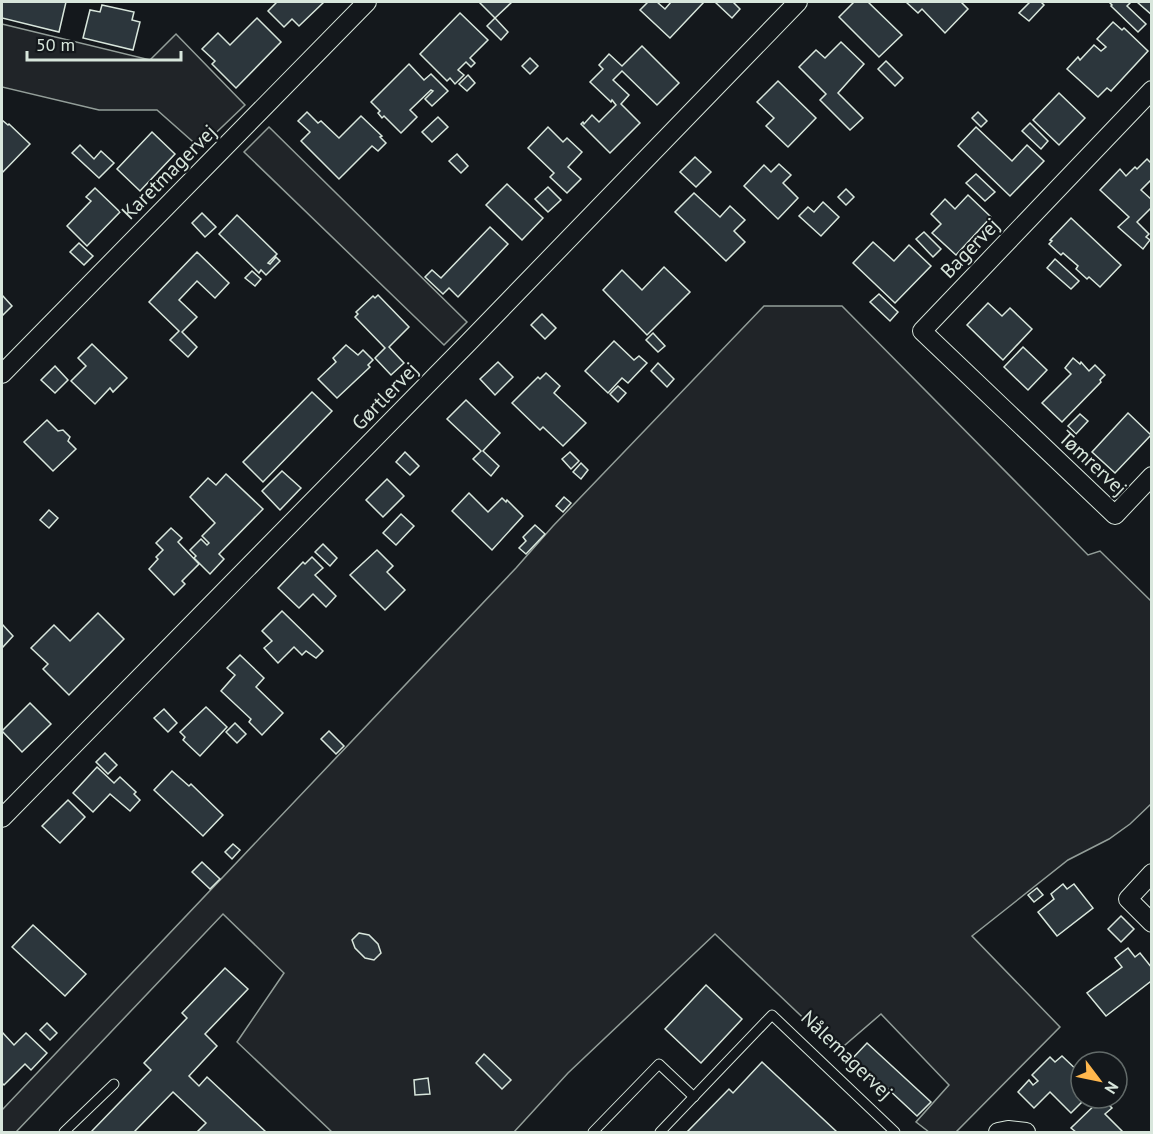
<svg xmlns="http://www.w3.org/2000/svg" width="1153" height="1134" viewBox="0 0 1153 1134" font-family="'PT Sans',sans-serif">
<rect width="100%" height="100%" fill="#14181c"/>
<g fill="#202428" stroke="#939e99" stroke-width="1.5">
<polygon points="2,24 150,60 176,34 245,105 200,148 157,110 99,110 2,87"/>
<polygon points="269,127 467,322 444,345 244,152"/>
<polygon points="764,306 842,306 1088,555 1100,551 1151,601 1151,804 1130,824 1109,839 1068,860 972,936 1060,1027 956,1132 929,1132 916,1122 949,1085 881,1014 838,1051 715,934 568,1073 514,1132 332,1132 237,1042 284,973 223,914 16,1132 2,1132 2,1110 516,568 553,526"/>
</g>
<g fill="#2c363c" stroke="#d8e6dc" stroke-width="1.5">
<polygon points="2,2 66,2 59,32 2,18"/>
<polygon points="274,2 324,2 299,26 292,19 284,27 268,11 276,3"/>
<polygon points="479,2 512,2 495,18"/>
<polygon points="648,2 657,2 665,9 671,2 704,2 670,38 640,10"/>
<polygon points="715,2 733,2 740,9 732,18"/>
<polygon points="854,2 868,2 902,35 879,57 839,17"/>
<polygon points="906,2 961,2 968,9 945,33 922,9 918,13"/>
<polygon points="1030,2 1041,2 1044,5 1029,21 1019,13"/>
<polygon points="1109,2 1131,2 1127,6 1146,24 1138,32 1111,6 1112,5"/>
<polygon points="1137,2 1152,2 1152,15"/>
<polygon points="102,5 134,12 132,20 140,22 133,50 83,38 90,10 100,12"/>
<polygon points="460,13 488,40 470,58 475,63 471,67 466,62 458,70 464,75 455,84 450,78 447,81 420,54"/>
<polygon points="257,18 281,42 236,88 212,64 215,61 202,49 218,33 230,45"/>
<polygon points="495,18 508,32 501,40 487,26"/>
<polygon points="1113,22 1122,30 1124,28 1148,51 1111,91 1107,88 1098,97 1067,69 1078,57 1080,60 1094,45 1101,51 1106,47 1097,39"/>
<polygon points="841,42 864,64 838,93 863,118 850,130 820,100 826,94 799,67 816,50 825,58"/>
<polygon points="642,46 679,83 657,105 622,71 613,80 629,95 621,104 640,123 610,153 581,124 583,122 584,124 592,115 599,122 616,105 612,100 611,102 590,82 603,69 599,65 609,54 622,66"/>
<polygon points="530,58 538,66 530,74 522,66"/>
<polygon points="886,61 903,78 895,86 878,69"/>
<polygon points="409,64 424,80 431,74 448,91 432,106 425,99 433,91 431,90 410,110 417,117 401,133 384,116 382,118 378,113 380,111 371,102"/>
<polygon points="468,75 475,83 467,91 459,84"/>
<polygon points="778,81 816,118 788,147 766,126 774,118 757,102"/>
<polygon points="1059,93 1085,118 1059,145 1033,120"/>
<polygon points="307,112 318,123 321,121 339,138 361,116 382,136 380,137 386,143 378,151 372,146 339,179 301,141 310,132 298,121"/>
<polygon points="978,112 987,121 981,127 972,118"/>
<polygon points="438,117 448,127 432,142 422,132"/>
<polygon points="2,120 8,125 9,124 30,144 2,173"/>
<polygon points="1030,123 1048,141 1041,149 1022,131"/>
<polygon points="548,127 563,142 567,138 582,152 568,167 581,179 567,193 550,177 554,173 528,148"/>
<polygon points="976,127 1012,161 1027,145 1044,161 1010,196 958,146"/>
<polygon points="152,132 175,154 140,191 117,169"/>
<polygon points="80,145 94,159 101,151 114,163 99,178 72,153"/>
<polygon points="457,154 468,166 461,173 449,161"/>
<polygon points="695,157 711,172 696,187 680,172"/>
<polygon points="1147,159 1152,164 1152,182 1150,181 1141,190 1152,200 1152,207 1137,222 1149,234 1146,237 1150,240 1143,249 1118,227 1129,217 1100,190 1120,169 1126,176 1135,167 1137,169"/>
<polygon points="779,164 791,175 783,183 798,198 778,219 744,186 764,165 771,172"/>
<polygon points="976,174 995,192 985,201 966,183"/>
<polygon points="507,184 543,218 522,240 486,205"/>
<polygon points="548,187 561,200 548,212 535,199"/>
<polygon points="95,188 120,212 87,246 67,226 91,201 86,197"/>
<polygon points="846,189 854,197 846,205 838,197"/>
<polygon points="694,193 720,217 730,206 745,220 734,231 745,242 726,261 675,212"/>
<polygon points="968,195 991,217 956,255 932,233 941,224 931,214 945,199 955,209"/>
<polygon points="823,202 839,217 821,236 799,216 808,207 814,212"/>
<polygon points="202,213 216,227 205,237 192,223"/>
<polygon points="237,215 277,254 268,263 270,264 276,257 280,261 266,275 261,270 259,273 219,234"/>
<polygon points="1071,218 1121,265 1100,287 1089,277 1087,279 1076,269 1078,266 1063,253 1061,255 1049,244 1052,241 1050,240"/>
<polygon points="490,227 508,244 458,297 449,288 443,294 425,277 432,270 441,278"/>
<polygon points="924,232 941,249 933,257 916,239"/>
<polygon points="873,242 894,261 909,245 931,266 895,303 853,263"/>
<polygon points="79,243 93,256 84,265 70,252"/>
<polygon points="197,252 229,283 215,298 197,281 179,300 197,317 182,332 197,347 188,357 170,340 179,331 149,302"/>
<polygon points="1055,259 1079,281 1071,289 1047,268"/>
<polygon points="664,267 690,292 647,335 603,290 622,270 642,290"/>
<polygon points="252,271 261,279 255,286 245,278"/>
<polygon points="879,294 898,312 890,321 870,302"/>
<polygon points="2,295 12,306 3,315 2,313"/>
<polygon points="378,295 409,327 389,347 404,363 391,375 375,358 385,348 355,317 358,314 356,312 373,296 375,298"/>
<polygon points="988,303 1002,316 1010,308 1032,329 1003,360 967,325"/>
<polygon points="542,314 556,328 545,339 531,325"/>
<polygon points="653,333 665,346 658,352 646,340"/>
<polygon points="614,341 634,360 639,356 647,363 628,383 622,378 608,393 585,371"/>
<polygon points="92,344 127,378 113,392 110,388 95,404 71,381 86,366 78,358"/>
<polygon points="346,345 358,355 363,350 373,360 368,365 370,367 337,398 318,379 336,362 333,358"/>
<polygon points="1023,347 1047,370 1028,390 1004,367"/>
<polygon points="1073,358 1080,364 1081,362 1089,371 1095,365 1105,375 1100,380 1101,382 1062,422 1042,403 1071,374 1065,368"/>
<polygon points="498,362 513,377 495,395 480,379"/>
<polygon points="658,363 674,379 667,387 651,371"/>
<polygon points="55,366 68,380 55,393 41,380"/>
<polygon points="546,373 560,386 554,393 586,423 563,446 543,427 540,430 512,403 538,377 540,379"/>
<polygon points="618,386 626,393 618,402 610,394"/>
<polygon points="312,392 332,411 263,482 243,462"/>
<polygon points="466,400 500,433 483,451 499,466 491,476 473,459 481,451 447,419"/>
<polygon points="1128,413 1151,435 1115,473 1092,452"/>
<polygon points="1080,414 1088,421 1076,434 1068,426"/>
<polygon points="47,420 58,431 63,430 70,437 68,441 76,449 53,471 24,442"/>
<polygon points="405,452 419,466 410,475 396,462"/>
<polygon points="570,452 579,461 571,469 562,459"/>
<polygon points="581,463 588,470 581,479 573,472"/>
<polygon points="282,471 301,488 280,510 262,491"/>
<polygon points="226,474 263,509 219,554 224,559 210,574 194,558 196,556 190,550 201,539 207,545 209,543 202,536 215,523 190,497 208,478 216,485"/>
<polygon points="387,479 404,496 383,517 366,500"/>
<polygon points="469,493 488,512 502,498 506,502 507,500 523,516 492,550 452,511"/>
<polygon points="564,497 571,503 563,512 556,506"/>
<polygon points="49,510 58,518 49,528 40,520"/>
<polygon points="401,514 414,526 396,545 383,533"/>
<polygon points="535,525 545,534 526,554 519,548 526,541 523,537"/>
<polygon points="171,528 182,538 178,542 199,564 182,581 185,584 174,595 149,569 158,559 156,557 163,550 156,543"/>
<polygon points="323,544 337,558 330,566 315,552"/>
<polygon points="377,550 393,566 387,572 405,590 385,610 350,575"/>
<polygon points="312,557 323,568 315,575 336,596 326,607 313,594 299,608 278,588 303,562 305,564"/>
<polygon points="282,611 323,651 316,658 306,651 302,655 294,647 278,663 264,648 272,641 262,631"/>
<polygon points="98,613 124,639 69,695 43,669 48,664 31,648 54,625 70,641"/>
<polygon points="2,624 13,636 2,648"/>
<polygon points="240,655 264,678 256,687 283,713 262,735 249,722 251,719 221,691 235,675 227,668"/>
<polygon points="30,703 51,724 22,752 2,731"/>
<polygon points="206,707 227,727 200,756 183,740 185,737 180,732"/>
<polygon points="164,709 177,723 168,732 154,718"/>
<polygon points="235,723 246,734 237,743 226,732"/>
<polygon points="329,731 344,746 336,754 321,739"/>
<polygon points="105,753 117,765 108,774 96,762"/>
<polygon points="97,767 114,783 120,777 136,792 134,794 140,800 130,811 110,794 93,812 73,793"/>
<polygon points="172,771 189,786 191,784 223,815 203,836 154,790"/>
<polygon points="68,800 85,817 60,843 42,826"/>
<polygon points="233,844 240,850 232,859 225,852"/>
<polygon points="202,862 220,879 210,889 192,872"/>
<polygon points="1063,884 1067,889 1074,884 1093,908 1057,936 1038,912 1054,899 1051,894"/>
<polygon points="1037,888 1043,895 1034,902 1028,895"/>
<polygon points="1121,916 1134,929 1121,942 1108,929"/>
<polygon points="33,925 86,974 65,996 12,947"/>
<polygon points="359,933 369,935 378,944 381,953 374,960 365,958 355,948 352,940"/>
<polygon points="1128,948 1135,957 1140,953 1152,968 1152,984 1150,982 1106,1016 1087,993 1122,967 1115,958"/>
<polygon points="225,968 248,989 205,1034 217,1046 189,1076 199,1086 207,1077 266,1132 197,1132 206,1123 173,1092 134,1132 91,1132 151,1070 144,1063 187,1018 182,1013"/>
<polygon points="706,985 742,1019 701,1063 665,1029"/>
<polygon points="47,1023 57,1033 50,1040 40,1030"/>
<polygon points="2,1032 14,1045 26,1033 47,1053 31,1070 25,1064 4,1085 2,1083"/>
<polygon points="867,1043 931,1102 917,1116 888,1089 884,1093 851,1060"/>
<polygon points="484,1054 511,1080 502,1089 476,1063"/>
<polygon points="1062,1056 1081,1074 1081,1078 1076,1083 1081,1088 1081,1098 1086,1098 1071,1113 1050,1092 1034,1108 1018,1092 1029,1080 1033,1085 1038,1081 1032,1075 1050,1057 1055,1062"/>
<polygon points="762,1062 837,1132 687,1132 729,1089 733,1093"/>
<polygon points="428,1078 430,1094 415,1095 414,1080"/>
<polygon points="1102,1098 1112,1108 1105,1114 1123,1132 1076,1132 1071,1128"/>
</g>
<g fill="none" stroke-linecap="round" stroke-linejoin="round">
<g stroke="#d8e6dc" stroke-width="11">
<g id="service">
<polyline points="64,1132 114,1084"/>
<polyline points="593,1132 659,1064 694,1097"/>
<polyline points="660,1132 772,1015 895,1132"/>
</g>
</g>
<g stroke="#d8e6dc" stroke-width="20">
<g id="minor">
<polyline points="1152,90 922,331 1115,515 1152,476"/>
<polyline points="2,374 367,2"/>
<polyline points="2,818 468,343 798,2"/>
<polyline points="1152,873 1128,899 1152,923"/>
<polyline points="998,1132 1008,1130 1026,1132"/>
</g>
</g>
<use href="#service" stroke="#14181c" stroke-width="9"/>
<use href="#minor" stroke="#14181c" stroke-width="18"/>
</g>
<g text-anchor="middle" dominant-baseline="central" stroke-width="4.5" stroke-linejoin="round" paint-order="stroke">
<g font-size="20" fill="#d8e6dc" stroke="#14181c">
<text transform="translate(169 172) rotate(-45)">Karetmagervej</text>
<text transform="translate(970 248) rotate(-46)">Bagervej</text>
<text transform="translate(385 396) rotate(-46)">Gørtlervej</text>
<text transform="translate(1093 463) rotate(43)">Tømrervej</text>
<text transform="translate(847 1055) rotate(44)">Nålemagervej</text>
</g>
</g>
<rect width="1153" height="1134" fill="none" stroke="#d8e6dc" stroke-width="6"/>
<g transform="translate(1099 1080) rotate(122)"><circle r="28" fill="#14181c" stroke="#626a69" stroke-width="1.5"/>
<path d="M0-4.5L10 22L0 15L-10 22Z" fill="#ffb74d"/>
<text y="-9" font-size="16" font-weight="bold" text-anchor="middle" fill="#d8e6dc">N</text>
</g>
<path d="M27 51v9h154v-9" fill="none" stroke="#d8e6dc" stroke-width="3"/>
<text x="36" y="51" font-size="18" fill="#d8e6dc" stroke="#14181c" stroke-width="4.5" paint-order="stroke">50 m</text>
</svg>
